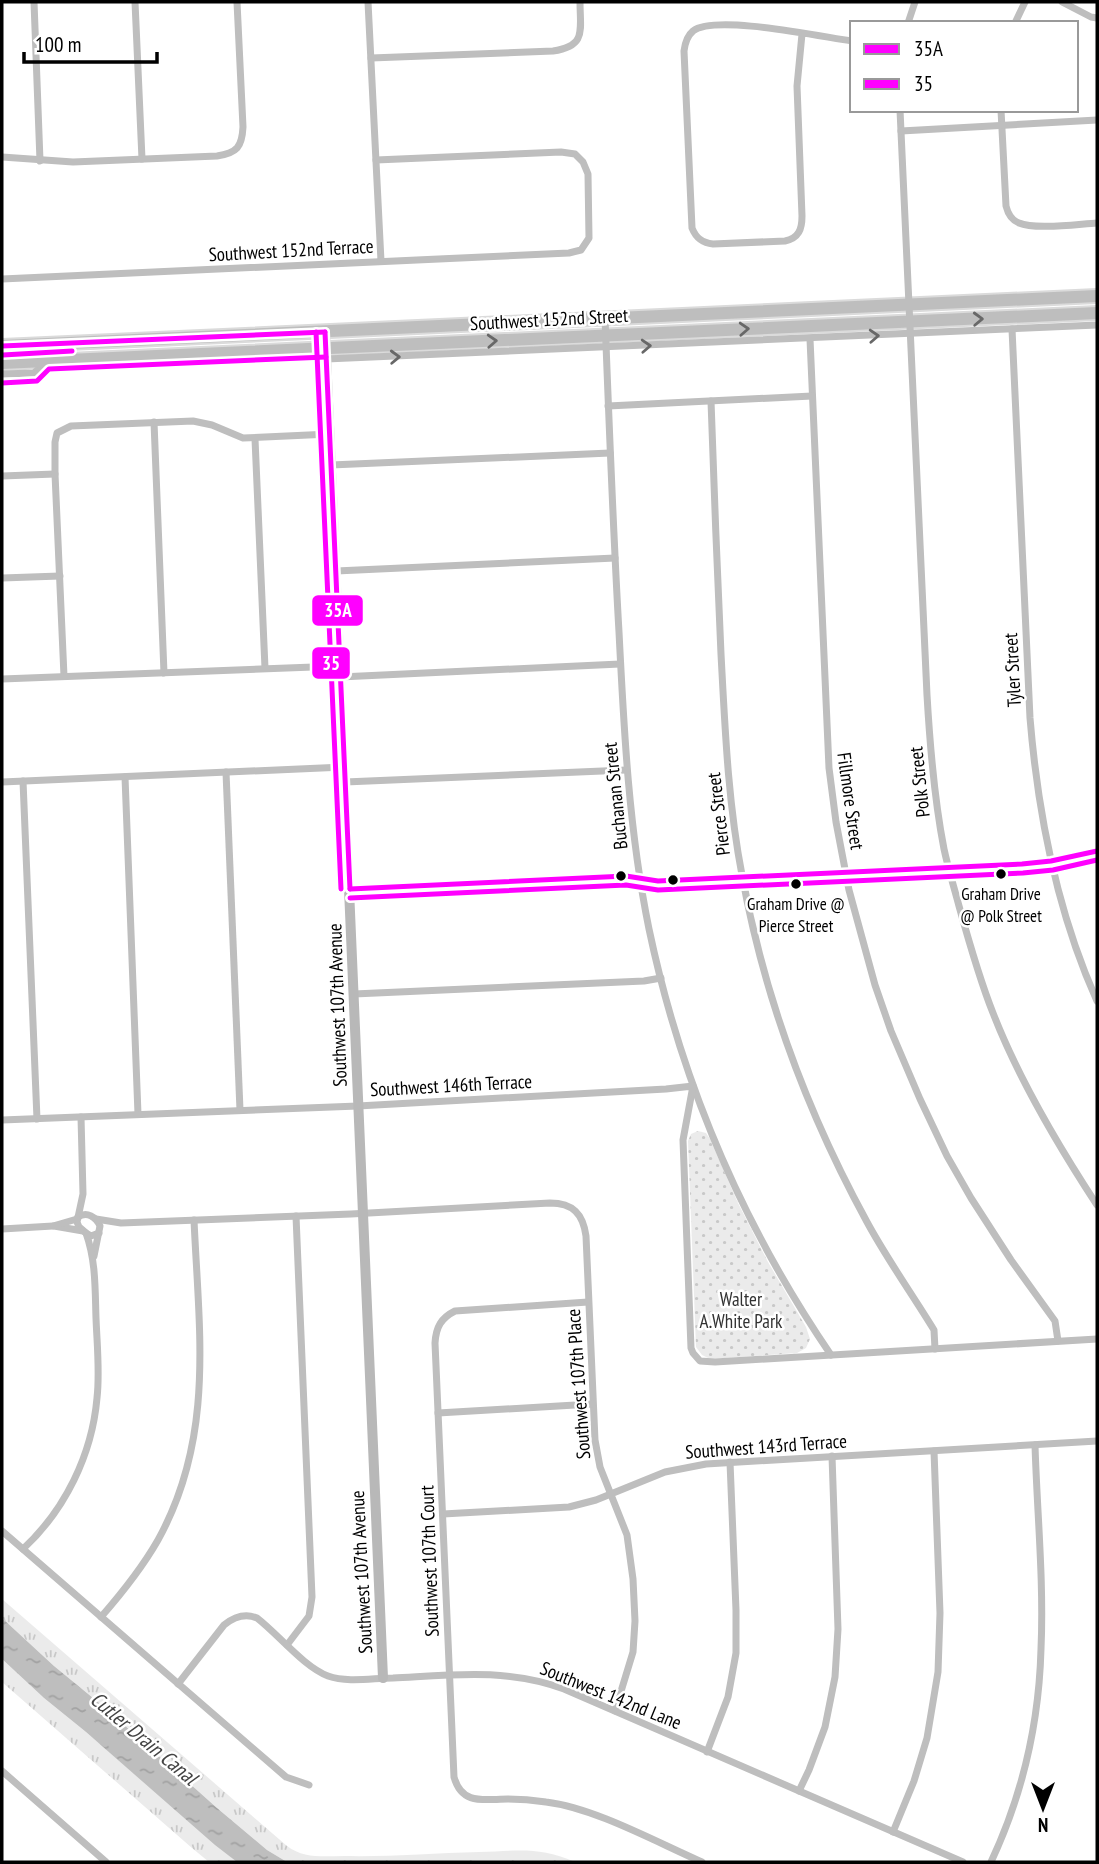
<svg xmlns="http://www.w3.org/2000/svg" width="1099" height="1864" viewBox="0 0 1099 1864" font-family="'PT Sans Narrow',sans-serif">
<defs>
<pattern id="grass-tufts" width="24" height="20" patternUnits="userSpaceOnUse" patternTransform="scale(1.75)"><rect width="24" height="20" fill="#ebebeb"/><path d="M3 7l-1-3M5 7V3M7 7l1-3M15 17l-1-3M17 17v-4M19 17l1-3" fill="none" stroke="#c8c8c8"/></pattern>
<pattern id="park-dots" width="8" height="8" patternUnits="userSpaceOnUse" patternTransform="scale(1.75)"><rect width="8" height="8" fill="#ebebeb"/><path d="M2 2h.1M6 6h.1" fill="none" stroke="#c8c8c8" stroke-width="1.8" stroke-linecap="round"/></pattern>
<pattern id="water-ripples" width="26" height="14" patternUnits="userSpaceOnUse" patternTransform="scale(1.75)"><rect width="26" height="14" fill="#bebebe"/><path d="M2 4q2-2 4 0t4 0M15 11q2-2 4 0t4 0" fill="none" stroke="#a2a2a2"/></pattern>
</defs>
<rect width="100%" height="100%" fill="#fff"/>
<g fill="url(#grass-tufts)">
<path d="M2,1599L287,1846C304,1859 324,1856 344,1856C389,1857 434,1853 479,1852C518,1851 538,1846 575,1862H287L267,1850L217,1808L104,1707L54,1666L2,1618Z"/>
<polygon points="2,1659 44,1698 86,1732 237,1862 209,1862 192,1848 2,1682"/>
</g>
<polygon fill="url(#park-dots)" points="698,1131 706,1133 710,1139 738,1203 768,1262 806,1327 810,1339 806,1348 797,1353 710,1359 702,1355 696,1347 688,1141 691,1134"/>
<polygon fill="url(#water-ripples)" points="2,1618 54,1666 104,1707 217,1808 267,1850 287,1862 237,1862 215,1845 86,1732 44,1698 2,1659"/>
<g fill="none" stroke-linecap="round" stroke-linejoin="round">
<g stroke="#dbdbdb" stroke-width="16">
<g id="primary">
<polyline points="2,346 1097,296"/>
<polyline points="2,363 1097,313"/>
</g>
</g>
<g stroke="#bebebe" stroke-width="7">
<polyline points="34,2 40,161"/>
<polyline points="135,2 142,159"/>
<polyline points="368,2 381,261"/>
<polyline points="1062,2 1091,17 1097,18"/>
<polyline points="908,23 915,2"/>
<polyline points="1015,23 1025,2"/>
<path d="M802,34L797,86L802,216C802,229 799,238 785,241L713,244C702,243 696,238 692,228L684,51C685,43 687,36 693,31C715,14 822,37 852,41"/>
<path d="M371,58L553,51C587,46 580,30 580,2"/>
<path d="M900,110L927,695C930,747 934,798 944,849C948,868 954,887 959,906C969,942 979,978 993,1013C1019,1080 1057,1144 1097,1205"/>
<path d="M1001,110L1006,206C1008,214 1011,220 1019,223C1035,230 1078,224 1097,223"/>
<polyline points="901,131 1097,120"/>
<path d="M2,157L73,162L217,156C237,153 242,147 243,127L237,2"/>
<polyline points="2,279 569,253 581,250 589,238 588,174 583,162 575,154 561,152 376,160"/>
<path d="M605,318C609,423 613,528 619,632C624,732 629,831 649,929C681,1081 743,1226 831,1355"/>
<path d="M1012,329L1030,718C1038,815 1057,912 1097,1001"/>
<polyline points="810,339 829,768 836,822 849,890 875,985 891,1031 920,1099 947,1156 971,1198 1011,1260 1055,1321 1058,1341"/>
<polyline points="326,359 1097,325"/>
<polyline points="2,374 34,373 41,367 42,361"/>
<path d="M711,401C714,485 717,570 721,654C725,728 728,803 742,875C764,996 808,1114 867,1222C887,1259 912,1294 934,1330L935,1349"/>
<polyline points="608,406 812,396"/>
<polyline points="154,422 164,673"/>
<polyline points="255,439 265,668"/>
<polyline points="331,465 610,453"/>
<polyline points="2,476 55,474"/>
<polyline points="336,571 615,558"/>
<polyline points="2,578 60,576"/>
<polyline points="64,676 55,474 55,442 57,433 71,426 193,421 212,425 243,438 330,434"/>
<polyline points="340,677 620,664"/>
<polyline points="2,679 340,666"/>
<polyline points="226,772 240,1110"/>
<polyline points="125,777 138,1114"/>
<polyline points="23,781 37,1119"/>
<polyline points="2,782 344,767"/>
<polyline points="345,782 626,770"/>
<polyline points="350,889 626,876 658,881 940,869 1022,864 1051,861 1097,851"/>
<polyline points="354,994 644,981 661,978"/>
<polyline points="81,1117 83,1194 77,1222 79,1227 86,1233 91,1236 99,1233"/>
<polyline points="2,1120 358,1106 666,1089 693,1086 683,1140 691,1348 693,1353 700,1361 715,1362 1097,1339"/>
<path d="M78,1217C87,1211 96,1217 100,1226L94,1256"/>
<path d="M96,1219L121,1223L351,1214L550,1203C573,1203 583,1214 586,1236L595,1440L600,1467L627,1535L633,1579L635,1621L633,1652L615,1711"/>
<polyline points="54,1226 83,1231"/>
<polyline points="2,1229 53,1226 77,1219"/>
<path d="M588,1302L455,1311C441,1318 436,1327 435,1343L454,1777C462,1806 485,1799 508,1799C520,1799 533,1800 546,1802C595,1808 656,1842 702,1862"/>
<polyline points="438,1413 592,1404"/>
<polyline points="443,1514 569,1507 596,1500 665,1472 706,1464 1097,1441"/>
<polyline points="2,1531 286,1777 309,1785"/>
<path d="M23,1549C65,1510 92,1455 97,1398C100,1372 97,1345 96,1318C95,1289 96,1261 86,1233"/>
<path d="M101,1617C122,1593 142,1568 158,1540C215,1437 199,1332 194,1220"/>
<polyline points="287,1645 309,1616 312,1597 296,1216"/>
<path d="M178,1684L224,1625C234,1617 245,1613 257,1618C279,1635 304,1667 328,1676C348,1683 373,1678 393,1678C452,1675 507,1668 564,1689L963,1862"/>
<polyline points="707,1752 728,1697 736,1653 736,1610 730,1462"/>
<polyline points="2,1771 106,1862"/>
<polyline points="799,1791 809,1770 825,1727 835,1677 838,1629 832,1456"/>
<polyline points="893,1832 914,1781 927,1738 938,1672 940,1613 934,1451"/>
<path d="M991,1862C1022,1796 1039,1722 1041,1649C1044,1581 1037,1512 1035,1445"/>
</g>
<polyline stroke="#b8b8b8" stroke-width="10" points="325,332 383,1678"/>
<use href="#primary" stroke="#bebebe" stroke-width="12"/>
<g stroke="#fff" stroke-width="10">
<g id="bus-1">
<polyline points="325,332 350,889"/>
<polyline points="2,346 325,332"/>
<polyline points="350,889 626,876 658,881 1022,864 1051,861 1097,851"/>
</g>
</g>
<g stroke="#fff" stroke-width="10">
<g id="bus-2">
<polyline points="316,332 341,889"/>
<polyline points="3,355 72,351"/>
<polyline points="2,383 37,381 49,369 326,357"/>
<polyline points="350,898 626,885 658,890 1023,873 1053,870 1097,860"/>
</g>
</g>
<use href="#bus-1" stroke="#f0f" stroke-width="5"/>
<use href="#bus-2" stroke="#f0f" stroke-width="5"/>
</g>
<defs><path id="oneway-chevron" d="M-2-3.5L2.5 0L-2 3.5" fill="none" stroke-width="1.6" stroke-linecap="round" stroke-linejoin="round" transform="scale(1.75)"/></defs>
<g stroke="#686868">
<use href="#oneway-chevron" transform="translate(978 319) rotate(-2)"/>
<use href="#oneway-chevron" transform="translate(744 329) rotate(-3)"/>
<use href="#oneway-chevron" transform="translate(874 336) rotate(-3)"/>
<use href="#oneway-chevron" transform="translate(492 341) rotate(-3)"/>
<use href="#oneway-chevron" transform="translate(646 346) rotate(-3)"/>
<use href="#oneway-chevron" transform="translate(395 357) rotate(-2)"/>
</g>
<g fill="#000" stroke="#fff" stroke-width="2.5">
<circle cx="1001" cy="874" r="6"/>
<circle cx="621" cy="876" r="6"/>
<circle cx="673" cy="880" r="6"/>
<circle cx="796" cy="884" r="6"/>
</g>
<g text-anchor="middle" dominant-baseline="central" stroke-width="5" stroke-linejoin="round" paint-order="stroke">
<g font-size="17" fill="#000" stroke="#fff">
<text x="1001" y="894">Graham Drive<tspan x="1001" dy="22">@ Polk Street</tspan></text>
<text x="796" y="904">Graham Drive @<tspan x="796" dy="22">Pierce Street</tspan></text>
</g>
<g font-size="19" fill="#000" stroke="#fff">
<text transform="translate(291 250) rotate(-3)">Southwest 152nd Terrace</text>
<text transform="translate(549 319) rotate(-3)">Southwest 152nd Street</text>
<text transform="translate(1012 670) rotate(-93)">Tyler Street</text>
<text transform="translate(919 782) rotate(-96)">Polk Street</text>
<text transform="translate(615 796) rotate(-96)">Buchanan Street</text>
<text transform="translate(851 801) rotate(82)">Fillmore Street</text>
<text transform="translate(718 814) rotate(-97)">Pierce Street</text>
<text transform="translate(337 1005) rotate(-92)">Southwest 107th Avenue</text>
<text transform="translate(451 1085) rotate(-3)">Southwest 146th Terrace</text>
<text transform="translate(578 1384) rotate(-94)">Southwest 107th Place</text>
<text transform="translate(766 1446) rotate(-4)">Southwest 143rd Terrace</text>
<text transform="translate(429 1561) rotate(-92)">Southwest 107th Court</text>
<text transform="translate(361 1572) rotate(-93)">Southwest 107th Avenue</text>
<text transform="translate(611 1695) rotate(22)">Southwest 142nd Lane</text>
</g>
<g font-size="19" fill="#323232" stroke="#fff">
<text x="741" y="1299">Walter<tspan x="741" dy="22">A.White Park</tspan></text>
</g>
<g font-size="21" font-style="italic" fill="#434343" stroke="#fff">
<text transform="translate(144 1738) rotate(40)">Cutler Drain Canal</text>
</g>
</g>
<g stroke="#fff" stroke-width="2.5">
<rect x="311" y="594" width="53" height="33" rx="7" fill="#f0f"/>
<rect x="311" y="646" width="40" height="34" rx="7" fill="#f0f"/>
</g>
<g font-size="19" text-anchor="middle" font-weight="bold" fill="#fff">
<text x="338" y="617">35A</text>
<text x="331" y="670">35</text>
</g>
<rect width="1099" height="1864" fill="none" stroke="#000000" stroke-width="7"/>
<rect x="850" y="21" width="228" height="91" fill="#ffffff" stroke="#999999" stroke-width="2"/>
<rect x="864" y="44" width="35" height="10" fill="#ff00ff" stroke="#999999" stroke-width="2"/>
<text x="914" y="56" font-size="21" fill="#000000">35A</text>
<rect x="864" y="79" width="35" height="10" fill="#ff00ff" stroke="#999999" stroke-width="2"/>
<text x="914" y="91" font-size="21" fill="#000000">35</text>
<g transform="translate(1043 1808) rotate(180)" stroke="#ffffff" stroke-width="5" paint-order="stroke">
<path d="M0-5L12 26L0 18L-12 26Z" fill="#000000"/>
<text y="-10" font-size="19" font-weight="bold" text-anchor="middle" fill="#000000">N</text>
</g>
<path d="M24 52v10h133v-10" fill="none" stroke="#000000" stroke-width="3.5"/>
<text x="35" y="52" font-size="21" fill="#000000" stroke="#ffffff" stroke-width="5" paint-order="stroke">100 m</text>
</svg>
